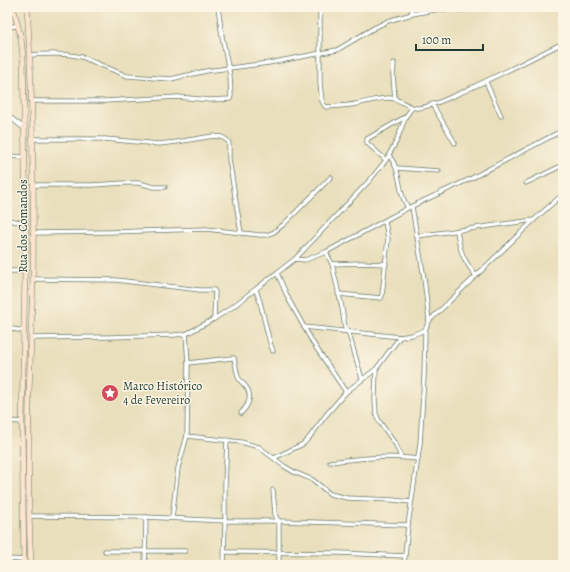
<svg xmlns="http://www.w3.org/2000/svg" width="570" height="572" viewBox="0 0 570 572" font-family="Alegreya,serif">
<rect width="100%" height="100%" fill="#fcf5e5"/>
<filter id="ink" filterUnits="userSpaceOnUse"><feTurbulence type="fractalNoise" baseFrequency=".025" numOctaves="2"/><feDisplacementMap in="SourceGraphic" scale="8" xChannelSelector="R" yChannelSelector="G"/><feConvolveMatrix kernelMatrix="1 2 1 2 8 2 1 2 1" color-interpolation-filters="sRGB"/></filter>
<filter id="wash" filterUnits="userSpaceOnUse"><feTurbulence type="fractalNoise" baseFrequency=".012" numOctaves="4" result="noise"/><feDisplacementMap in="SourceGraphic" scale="16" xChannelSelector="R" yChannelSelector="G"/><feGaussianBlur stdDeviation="0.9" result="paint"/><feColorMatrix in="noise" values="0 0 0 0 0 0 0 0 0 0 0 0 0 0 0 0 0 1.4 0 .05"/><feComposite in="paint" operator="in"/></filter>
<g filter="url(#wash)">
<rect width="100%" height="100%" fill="#e9dfbc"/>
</g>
<g filter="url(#ink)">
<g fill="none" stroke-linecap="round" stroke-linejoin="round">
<g stroke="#667664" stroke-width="5">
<g id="street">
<path d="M320,7V83L322,101L324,105L326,107C336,106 346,106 356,104C367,102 378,98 389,98C401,98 408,109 418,108C431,107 446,99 458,94C494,78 528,60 563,43"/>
<polyline points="411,7 412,14"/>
<polyline points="7,28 18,25"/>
<path d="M30,55C47,54 65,53 82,57L127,76L171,79L206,71L269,63L337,50L374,28L388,21L412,14L440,9L464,10L486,7"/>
<polyline points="394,63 393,75 395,99"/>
<polyline points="486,82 501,116"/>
<polyline points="31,101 105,101 178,97 210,100 230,99 231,96 230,76 222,36 218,7"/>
<polyline points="432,104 455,143"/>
<polyline points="7,115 25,129"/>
<polyline points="32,139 105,139 159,144 177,142 213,136 222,137 228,141 229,144 229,159 241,233"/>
<path d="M389,155C399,169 398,178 402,194C403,199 406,204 408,208"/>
<polyline points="7,156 25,157"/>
<polyline points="386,160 367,143 367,139 405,117"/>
<polyline points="397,168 439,171"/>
<polyline points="526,183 563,165"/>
<polyline points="33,185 92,185 125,183 139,183 154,187 165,187"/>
<polyline points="412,207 424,278 429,321"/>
<polyline points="7,220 26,223"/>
<path d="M457,231C460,252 463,259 476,276"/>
<polyline points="33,233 109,232 206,229 260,235 267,235 274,232 284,224 331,177"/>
<polyline points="417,236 534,220"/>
<polyline points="326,252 332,264 342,308 345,328 349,334 362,379"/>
<polyline points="295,259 305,260 326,252 408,208 472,178 563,130"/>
<polyline points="332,264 362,263 386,264"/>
<polyline points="7,271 26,271"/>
<polyline points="277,273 289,300 313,343 346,392"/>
<polyline points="33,279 116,280 200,290 214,290 215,292 214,319"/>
<path d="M256,290C264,310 265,331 273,351"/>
<polyline points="338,294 381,298 382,296 388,239 385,221"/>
<polyline points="304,327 400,337 412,335 425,330"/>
<polyline points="7,328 24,331"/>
<polyline points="31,338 110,337 174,335 186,334 214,319 231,308 295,259 350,201 370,180 386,160 396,142 406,116 412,108"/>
<path d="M188,363L232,358H234L238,377C240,382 246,385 248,390C252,399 247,407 241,413"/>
<polyline points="376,369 375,400 376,414 379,421 396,445 401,457"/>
<polyline points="7,421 22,422"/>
<polyline points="187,436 241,442 259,447 284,466 294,472 313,480 330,494 347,498 393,500 411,502"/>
<polyline points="274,458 303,444 309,438 326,415 346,392 376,369 400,337"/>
<path d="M330,462C359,458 389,455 418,459"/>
<polyline points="273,490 275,514 276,517 279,521 279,565"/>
<polyline points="29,516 146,517 225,521 279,521 408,525"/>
<polyline points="172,518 178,468 187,436 188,363 186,334"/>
<polyline points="105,551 185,551"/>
<polyline points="224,552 340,553 405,556"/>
<polyline points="7,559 24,560"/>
<polyline points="145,565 146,517"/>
<polyline points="224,565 225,521 225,484 227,440"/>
<polyline points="404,565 408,525 420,444 424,377 425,330 429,321 535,219 563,194"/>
</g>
</g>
<g stroke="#667664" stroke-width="6">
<g id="secondary">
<polyline points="13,7 21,38 23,58 24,110 26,223 22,422 24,565"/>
<path d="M27,7C33,97 34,188 33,278C32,317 30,355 29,393C28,450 28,508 31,565"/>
</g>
</g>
<use href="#street" stroke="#fff" stroke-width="3.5"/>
<use href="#secondary" stroke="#fce5cf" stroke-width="5"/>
</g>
</g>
<defs>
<g id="sight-disc" transform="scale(0.9)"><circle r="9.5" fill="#d1495b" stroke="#fcf5e5"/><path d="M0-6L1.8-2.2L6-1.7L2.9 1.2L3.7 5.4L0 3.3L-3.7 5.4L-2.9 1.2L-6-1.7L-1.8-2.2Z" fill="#fff"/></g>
</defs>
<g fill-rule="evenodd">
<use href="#sight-disc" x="110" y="393"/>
</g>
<g text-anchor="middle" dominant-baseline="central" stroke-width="3" stroke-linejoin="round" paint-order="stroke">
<g font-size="12" fill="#1f3d34" stroke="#fcf5e5">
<text transform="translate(23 226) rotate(-90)">Rua dos Comandos</text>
</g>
<g font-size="12" fill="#1f3d34" stroke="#fcf5e5" text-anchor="start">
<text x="123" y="386">Marco Histórico<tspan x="123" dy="14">4 de Fevereiro</tspan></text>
</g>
</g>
<rect width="570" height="572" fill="none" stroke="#fcf5e5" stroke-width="24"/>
<path d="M416 44v6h67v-6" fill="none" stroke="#1f3d34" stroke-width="2"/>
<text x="422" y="44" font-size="12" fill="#1f3d34" stroke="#fcf5e5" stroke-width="3" paint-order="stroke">100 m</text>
</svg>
